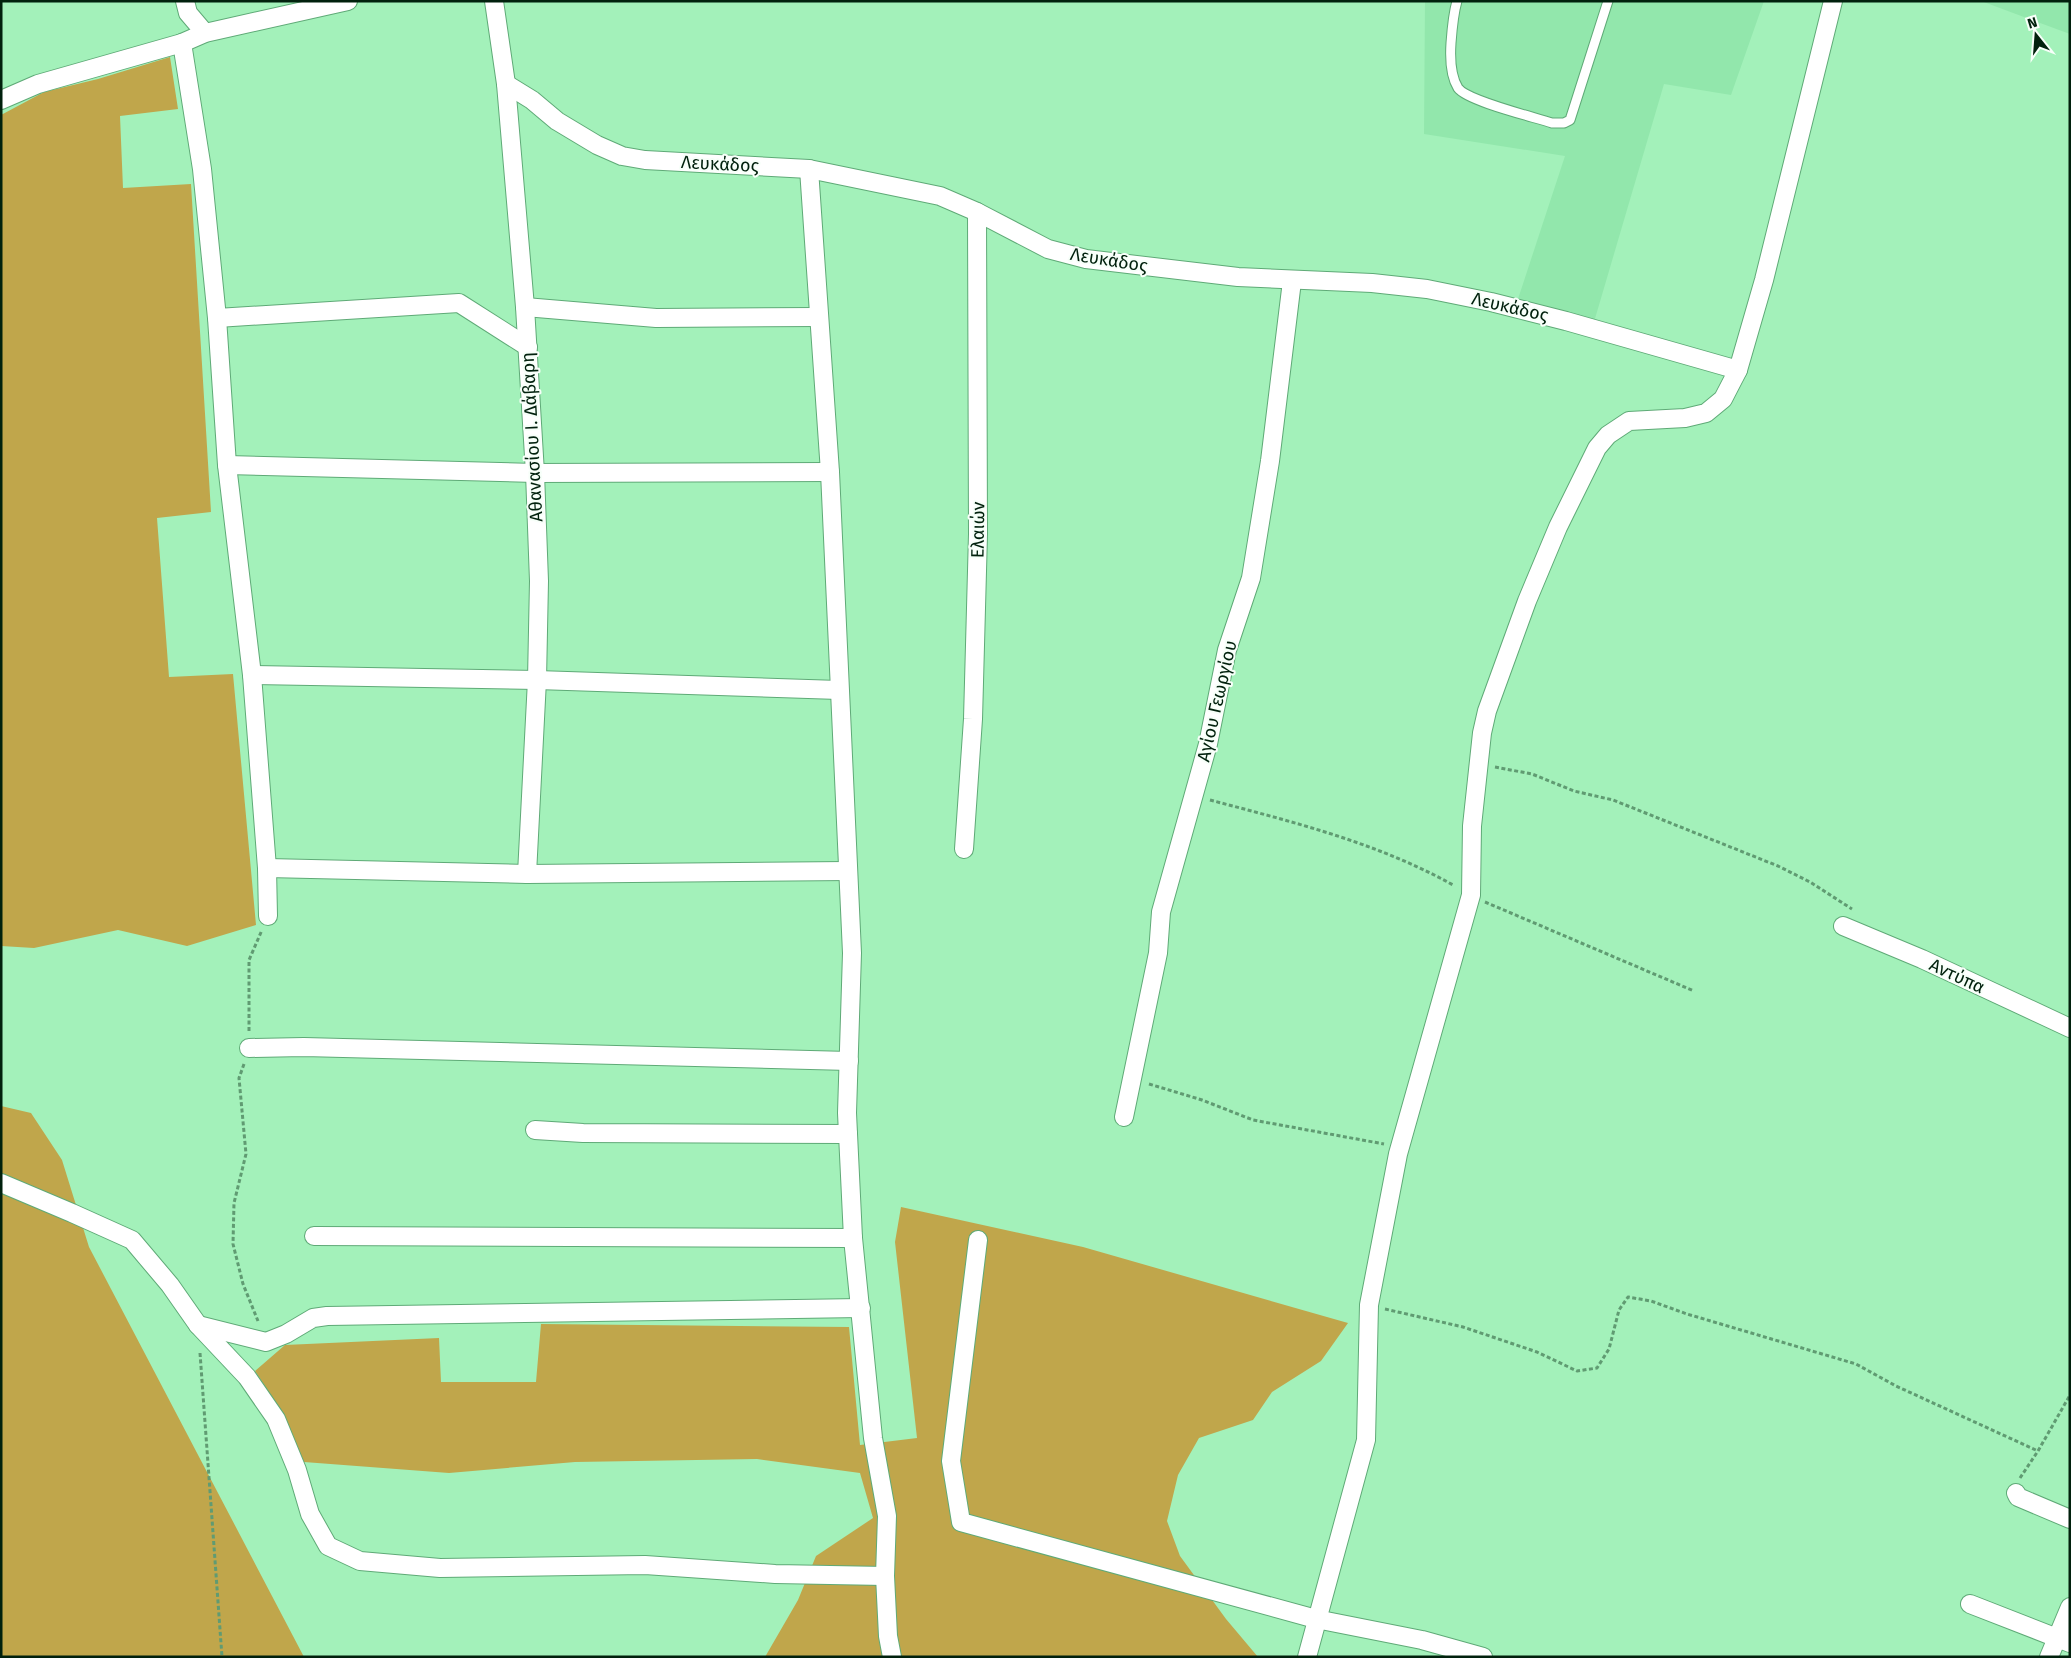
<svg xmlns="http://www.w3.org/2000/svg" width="2071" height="1658" viewBox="0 0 2071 1658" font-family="'Fira Sans',sans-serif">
<rect width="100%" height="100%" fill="#a3f1ba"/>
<g fill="#92e7ac">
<polygon points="1425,1 1764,1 1731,95 1664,84 1594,322 1517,302 1565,156 1424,134"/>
<polygon points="1981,1 2070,1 2070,34"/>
</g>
<g fill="#c0a64b">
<polygon points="170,57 178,109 120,116 123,188 191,184 211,512 157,518 169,677 233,674 256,925 187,946 118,930 34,948 1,946 1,115 44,92 98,79"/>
<polygon points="1,1106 31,1113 62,1160 89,1247 304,1657 1,1657"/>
<polygon points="901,1207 1083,1247 1348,1323 1321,1361 1272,1392 1253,1420 1199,1438 1178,1475 1167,1521 1180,1556 1226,1619 1258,1657 765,1657 798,1600 816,1556 873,1518 860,1473 757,1459 575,1462 449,1473 304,1462 282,1412 255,1371 285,1345 439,1338 441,1382 536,1382 541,1324 849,1327 860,1445 917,1438 895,1242"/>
</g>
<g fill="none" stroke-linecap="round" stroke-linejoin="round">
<g stroke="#5faa77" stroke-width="11">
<path id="lane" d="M1457,1C1453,15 1452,29 1451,43C1450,58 1450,75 1458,88C1467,101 1534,117 1552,123H1564L1570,120L1608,1"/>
</g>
<g stroke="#5faa77" stroke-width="20">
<g id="street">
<polyline points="185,1 188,13 205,33"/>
<polyline points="494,1 506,84 525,307 535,473 539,581 537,680 527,874"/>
<polyline points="182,43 202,169 217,318 227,465 252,675 267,868"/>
<polyline points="506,84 532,100 557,121 597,145 622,156 645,160 809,169 940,196 977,212 1048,249 1086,259 1238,277 1372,283 1427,289 1491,302 1566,321 1738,370"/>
<polyline points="1,100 38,84 182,43 205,33 348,1"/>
<polyline points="809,169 830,472 852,953 847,1113 853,1238 873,1438 887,1516 885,1576 888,1636 892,1657"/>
<polyline points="525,307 656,318 818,317"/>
<polyline points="217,318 459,303 528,347"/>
<polyline points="227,465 535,473 830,472"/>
<polyline points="252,675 537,680 839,690"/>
<polyline points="964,849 973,719 978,534 977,212"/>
<polyline points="268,916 267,868 527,874 848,871"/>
<polyline points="1843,926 1922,959 2070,1028"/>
<polyline points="249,1048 304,1047 849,1061"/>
<polyline points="1124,1117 1158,953 1161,912 1208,744 1227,650 1251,578 1270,461 1292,281"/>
<polyline points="535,1130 583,1133 848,1134"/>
<polyline points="1,1183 72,1213 132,1240 170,1285 198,1325 247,1377 276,1419 297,1470 310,1514 328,1546 360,1561 440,1568 645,1565 775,1574 885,1576"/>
<polyline points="314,1236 853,1238"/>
<polyline points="978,1240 951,1461 961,1522 1316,1619 1422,1640 1483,1657"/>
<polyline points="198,1325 266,1342 286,1334 313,1318 327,1316 861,1308"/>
<polyline points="2016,1493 2018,1497 2070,1519"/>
<polyline points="1970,1604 2070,1643"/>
<polyline points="1307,1657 1366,1440 1369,1305 1398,1154 1471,895 1472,826 1482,733 1487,711 1527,601 1558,527 1597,448 1608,435 1629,421 1685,418 1706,413 1723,399 1738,370 1764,280 1833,1"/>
<polyline points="2049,1657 2070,1607"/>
</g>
</g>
<g stroke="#609b72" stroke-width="3" stroke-dasharray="4 2.5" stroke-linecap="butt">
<polyline points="1495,767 1532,774 1574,791 1613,800 1778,866 1810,882 1852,909"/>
<path d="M1210,800C1293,822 1378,843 1453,885"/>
<polyline points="1485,902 1694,991"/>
<polyline points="249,1031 249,960 262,930"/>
<polyline points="244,1064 239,1078 246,1154 234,1203 233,1244 243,1284 258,1321"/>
<polyline points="1149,1084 1202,1100 1253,1120 1384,1144"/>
<polyline points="1385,1309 1463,1327 1537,1352 1577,1371 1597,1368 1609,1349 1619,1310 1628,1297 1651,1301 1687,1314 1856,1364 1896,1386 2038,1451"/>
<polyline points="200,1353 222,1657"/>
<polyline points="2020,1478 2038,1451 2070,1395"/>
</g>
<use href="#lane" stroke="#fff" stroke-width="9"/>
<use href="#street" stroke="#fff" stroke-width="18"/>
</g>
<g text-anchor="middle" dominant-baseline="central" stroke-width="4" stroke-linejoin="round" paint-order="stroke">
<g font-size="18" fill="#01210d" stroke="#f7fff9">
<text transform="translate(720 164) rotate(3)">Λευκάδος</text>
<text transform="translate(1109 260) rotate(9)">Λευκάδος</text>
<text transform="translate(1510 307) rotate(13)">Λευκάδος</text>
<text transform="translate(532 437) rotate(-93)">Αθανασίου Ι. Δάβαρη</text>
<text transform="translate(978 530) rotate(-89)">Ελαιών</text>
<text transform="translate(1217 701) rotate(-77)">Αγίου Γεωργίου</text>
<text transform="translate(1957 976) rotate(25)">Αντύπα</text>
</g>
</g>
<rect width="2071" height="1658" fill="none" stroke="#01210d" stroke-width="5"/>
<g transform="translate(2036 35) rotate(343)" stroke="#f7fff9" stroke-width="4" paint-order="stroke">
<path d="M0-4L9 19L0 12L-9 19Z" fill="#01210d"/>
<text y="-8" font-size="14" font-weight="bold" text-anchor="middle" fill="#01210d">N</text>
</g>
</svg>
